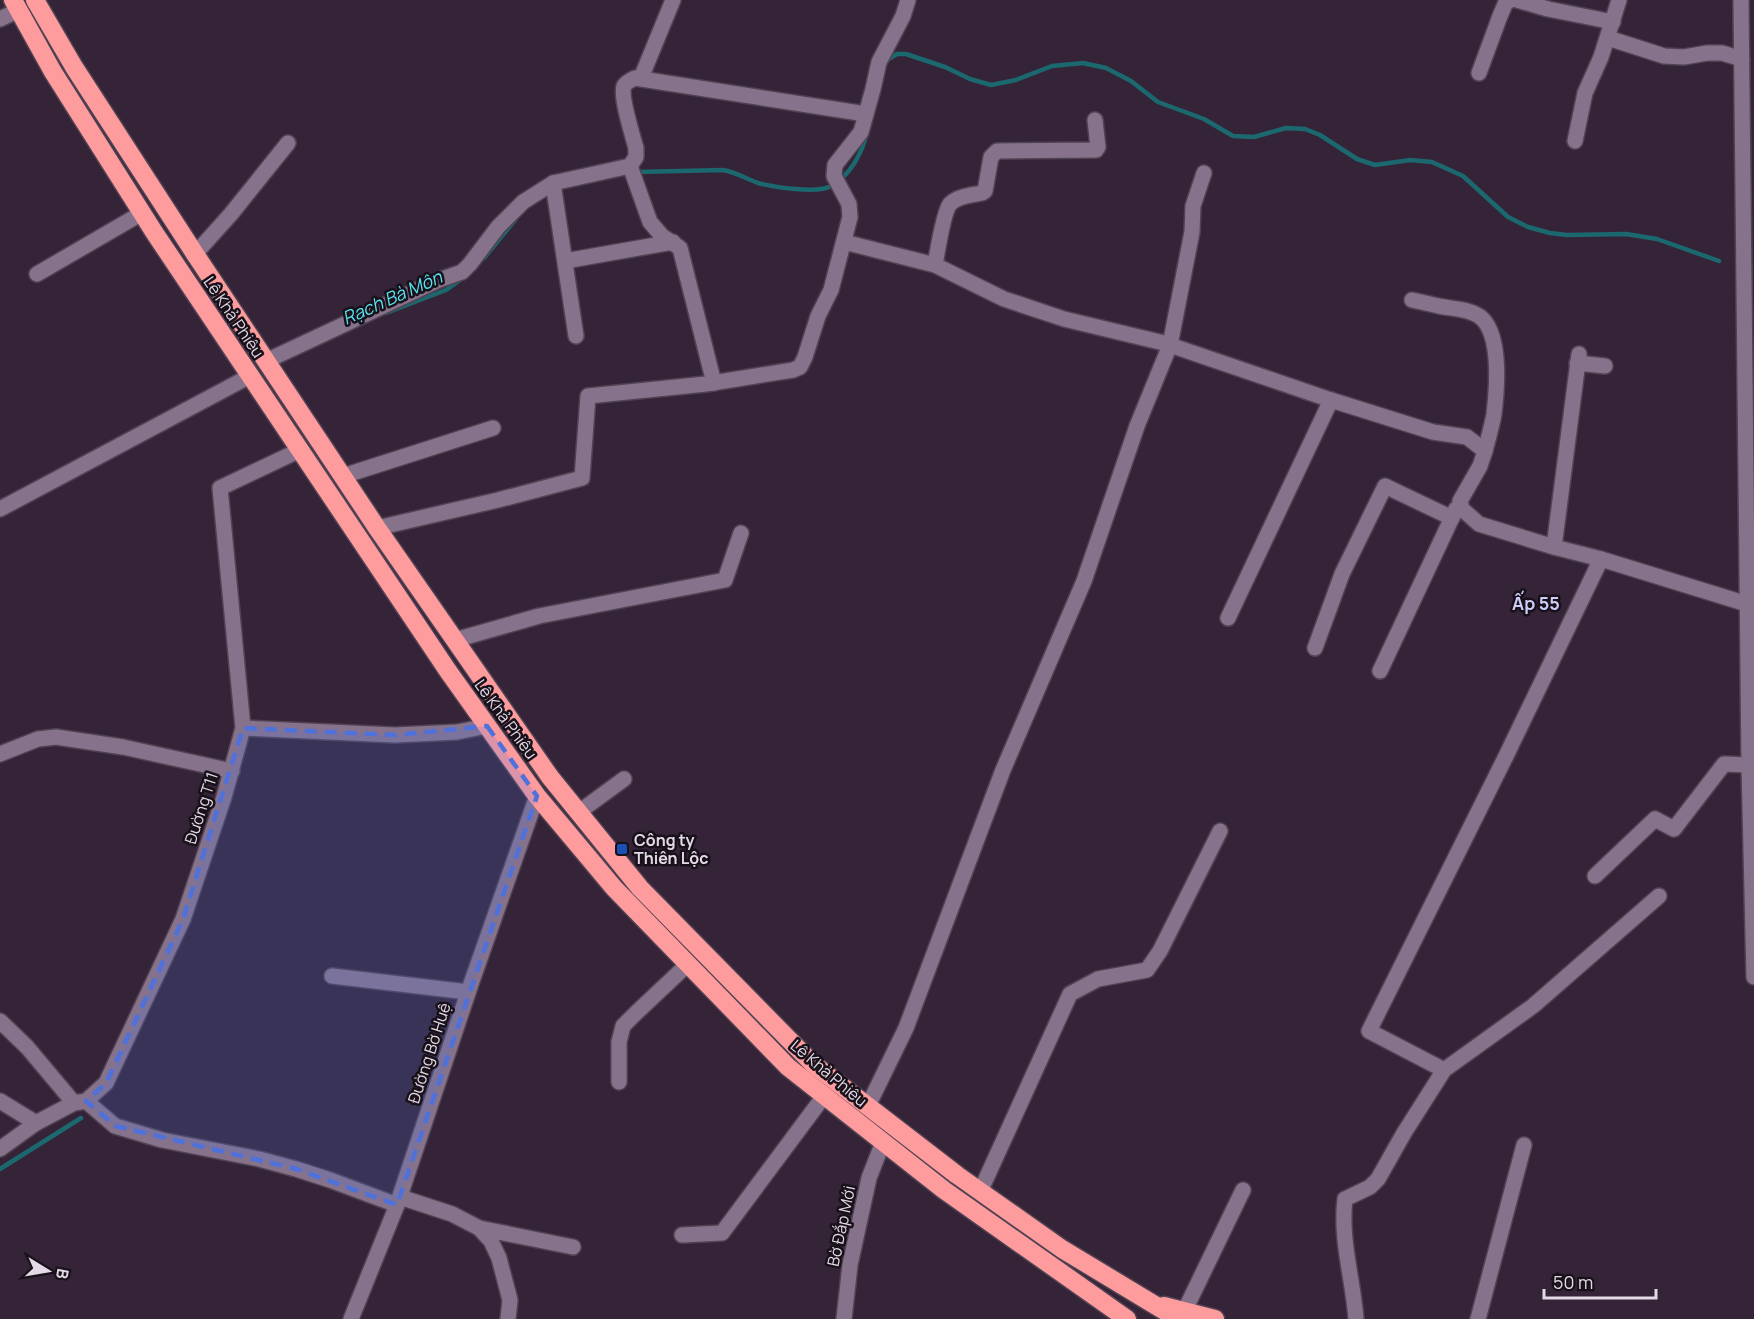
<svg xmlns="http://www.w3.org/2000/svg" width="1754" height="1319" viewBox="0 0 1754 1319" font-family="Manrope,sans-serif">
<rect width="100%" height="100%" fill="#352438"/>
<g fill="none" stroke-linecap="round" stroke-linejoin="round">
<g stroke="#1b686f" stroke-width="4.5">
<polyline points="886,62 887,60 897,54 906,54 945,67 970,79 991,85 1016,80 1052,66 1083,63 1106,68 1131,81 1158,102 1204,119 1233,136 1254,137 1286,128 1305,129 1320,135 1357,159 1375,165 1410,160 1432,162 1463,176 1508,217 1528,227 1550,233 1567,235 1626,234 1657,239 1719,261"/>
<path d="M636,172L723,170C736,172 746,179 758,183C773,187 818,194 831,186C850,176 862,153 867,133"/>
<polyline points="484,258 515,220"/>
<polyline points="386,313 446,290 463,278"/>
<polyline points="0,1169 81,1118"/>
</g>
<g stroke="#504253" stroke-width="18">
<g id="minor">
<polyline points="1517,0 1548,9 1613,22"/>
<polyline points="1741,0 1749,765 1754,977"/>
<polyline points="0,19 19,10"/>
<polyline points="1608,38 1664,56 1684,57 1707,53 1722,53 1742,59"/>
<polyline points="1479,73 1500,16 1506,2 1511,0"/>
<polyline points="641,78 673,0"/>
<polyline points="1575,141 1585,93 1601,57 1619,0"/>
<polyline points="630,166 650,222 662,236 680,248 714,383"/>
<polyline points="553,183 576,336"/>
<polyline points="844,242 935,265 1004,299 1064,319 1164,343 1331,400 1433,432 1467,437 1485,451 1480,466 1460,501 1462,509 1479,524 1554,547 1601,559 1747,604"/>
<polyline points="195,254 231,214 288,143"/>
<polyline points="565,261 673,242"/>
<path d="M935,265C937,253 944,211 950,204C957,196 973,195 982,193L985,191L991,157L997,151L1096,150L1098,147L1095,120"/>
<polyline points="37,274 142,213"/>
<path d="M1412,300C1422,302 1433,305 1444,307C1456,309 1468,309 1479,316C1502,332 1497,389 1494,414C1492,426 1488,439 1485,451"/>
<path d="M266,361L439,280L462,272L470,264L498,227L523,202L553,183L630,166L636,157V148C633,137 620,96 624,86C626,82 631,80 635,78L866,114"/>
<polyline points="1577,363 1605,366"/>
<polyline points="343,476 493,428"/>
<polyline points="0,509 250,376"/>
<polyline points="377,528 498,500 582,478 588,396 706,384 793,370 800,367 805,357 818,316 831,290 850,217 849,204 834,176 835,165 861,132 873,89 879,62 903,16 908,0"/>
<polyline points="1554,547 1579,354"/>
<polyline points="1601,559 1507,754 1369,1031 1444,1070 1533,1006 1659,896"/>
<polyline points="1228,618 1331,400"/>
<polyline points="455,640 539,616 725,580 741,533"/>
<polyline points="1315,648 1342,574 1385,486 1452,518"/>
<polyline points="1380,671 1456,509"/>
<polyline points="243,728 395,735 457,732 487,726"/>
<polyline points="0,754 38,739 56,737 123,747 232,771"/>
<polyline points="579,812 624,779"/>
<polyline points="1595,876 1655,819 1674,829 1724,764 1749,765"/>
<polyline points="332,976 468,992"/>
<polyline points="0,1021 27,1047 74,1103"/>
<polyline points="619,1082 619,1042 623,1026 636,1013 688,964"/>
<polyline points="0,1101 36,1123"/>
<polyline points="86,1101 115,1126 162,1140 259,1159 296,1169 330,1180 397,1205"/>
<polyline points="868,1106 906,1028 1003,770 1084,581 1137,426 1170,345 1192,232 1193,206 1204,173"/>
<polyline points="0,1149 36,1123 74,1103 86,1101 106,1083 183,919 224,797 243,728 220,488 300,450"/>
<polyline points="980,1192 1070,994 1098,979 1147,970 1160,951 1220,831"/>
<polyline points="400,1197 452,1214 479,1228 491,1241 499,1258 510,1300 508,1319"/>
<polyline points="479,1228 573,1247"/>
<polyline points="682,1235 722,1233 824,1096"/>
<polyline points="1185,1310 1243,1190"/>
<polyline points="351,1319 397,1205 471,984 537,796"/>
<polyline points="844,1319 850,1265 869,1178 883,1142"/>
<path d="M1356,1319C1353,1279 1340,1239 1345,1199L1370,1187L1378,1179L1404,1133L1444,1070"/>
<polyline points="1478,1319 1524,1145"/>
</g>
</g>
<g stroke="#504253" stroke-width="21">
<g id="highway">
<polyline points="13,0 53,72 154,232 448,671 537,796 614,888 788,1067 944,1190 1127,1319"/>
<polyline points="35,0 74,67 195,254 377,528 550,777 640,888 813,1064 957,1175 1062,1249 1178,1319"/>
<polyline points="1164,1306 1215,1319"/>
</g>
</g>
<use href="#minor" stroke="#86738b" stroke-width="15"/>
<use href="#highway" stroke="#fd9b9d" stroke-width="18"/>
</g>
<path fill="#4f71dc" fill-opacity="0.2" stroke="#4f71dc" stroke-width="4.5" stroke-dasharray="12 8" stroke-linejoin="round" d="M487,726L537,796L397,1205L296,1169L115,1126L86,1101L106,1083L183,919L243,728L395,735Z"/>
<rect fill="#1a4fb4" stroke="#18111a" stroke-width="2" x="616" y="843" width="12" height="12" rx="3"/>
<g text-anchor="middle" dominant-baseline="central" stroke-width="5" stroke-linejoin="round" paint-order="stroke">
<g font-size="16" fill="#e4dae7" stroke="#18111a">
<text transform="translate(234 317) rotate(56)">Lê Khả Phiêu</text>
<text transform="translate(506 719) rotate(54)">Lê Khả Phiêu</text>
<text transform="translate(201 808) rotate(-72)">Đường T11</text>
<text transform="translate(429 1053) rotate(-72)">Đường Bờ Huệ</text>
<text transform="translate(829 1073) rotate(40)">Lê Khả Phiêu</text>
<text transform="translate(841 1226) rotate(-78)">Bờ Đắp Mới</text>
</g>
<g font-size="16" font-weight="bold" fill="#e4dae7" stroke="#18111a" text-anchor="start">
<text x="634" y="840">Công ty<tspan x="634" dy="18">Thiên Lộc</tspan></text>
</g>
<g font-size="18" font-style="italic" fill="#59e5f2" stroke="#18111a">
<text transform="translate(392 297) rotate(-24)">Rạch Bà Môn</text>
</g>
<g font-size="18" font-weight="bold" fill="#cdcefa" stroke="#18111a">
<text x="1536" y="603">Ấp 55</text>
</g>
</g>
<g transform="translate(48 1271) rotate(101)" stroke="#18111a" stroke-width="4.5" paint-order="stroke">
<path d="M0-4.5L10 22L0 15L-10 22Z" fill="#e4dae7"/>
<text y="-9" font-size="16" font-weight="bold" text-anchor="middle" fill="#e4dae7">B</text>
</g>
<path d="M1544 1289v9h112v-9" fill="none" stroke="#e4dae7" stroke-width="3"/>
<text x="1553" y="1289" font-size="18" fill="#e4dae7" stroke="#18111a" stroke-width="4.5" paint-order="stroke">50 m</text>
</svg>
